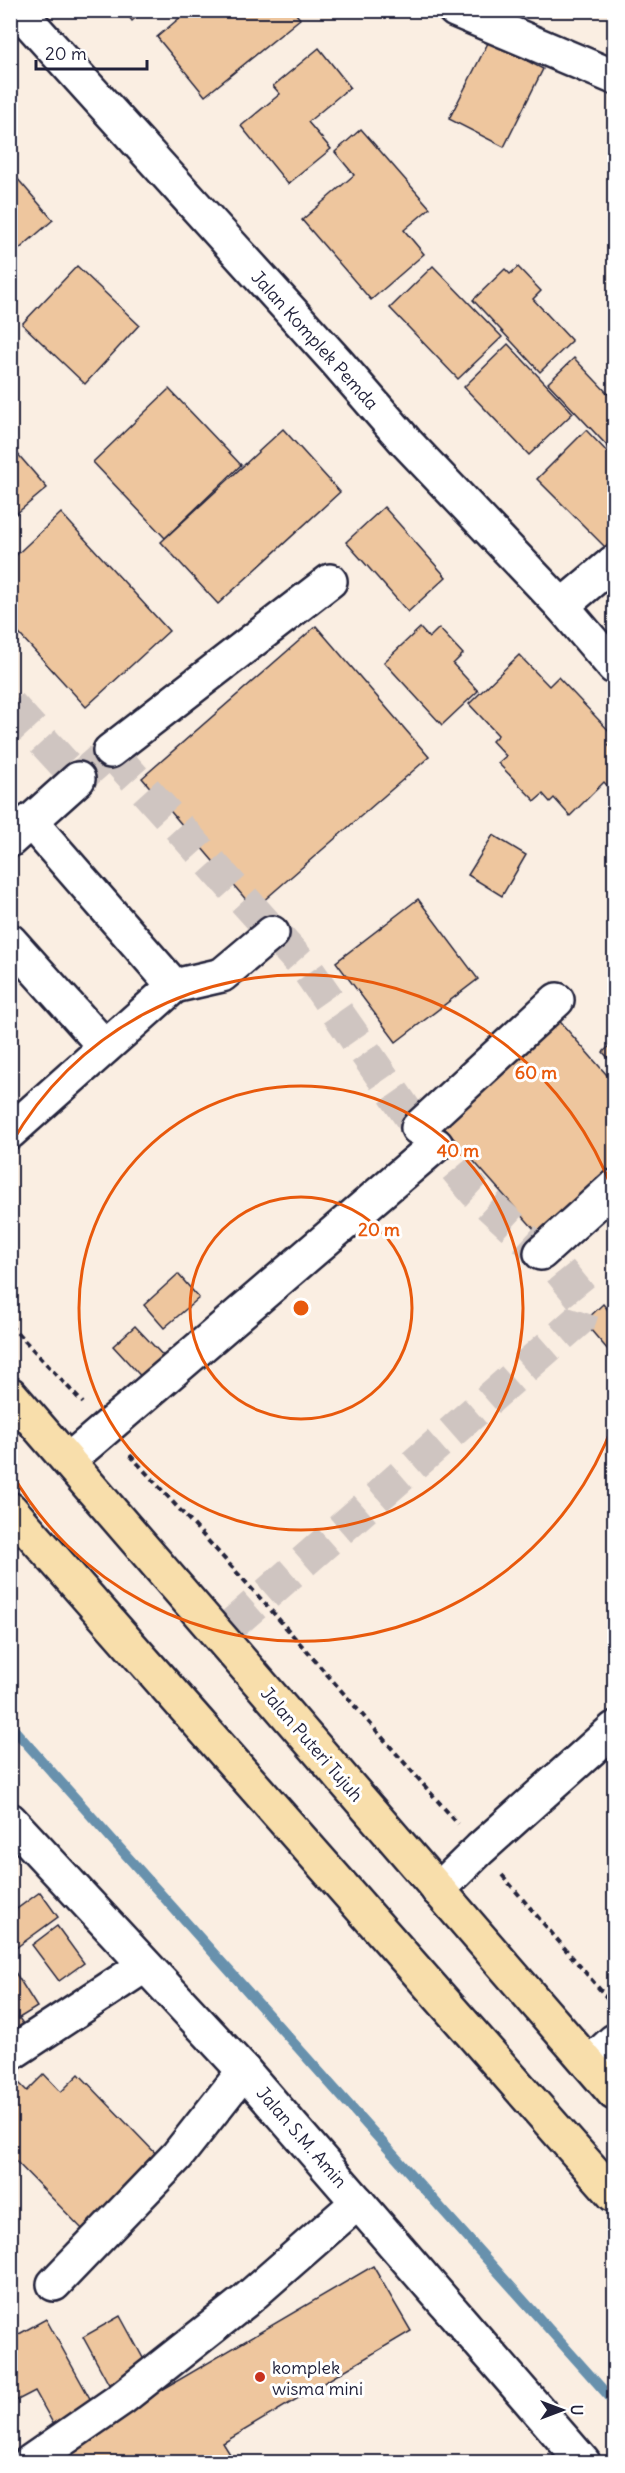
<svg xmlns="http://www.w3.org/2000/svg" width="625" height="2473" viewBox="0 0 625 2473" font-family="Delius,sans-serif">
<rect width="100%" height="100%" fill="#faeee2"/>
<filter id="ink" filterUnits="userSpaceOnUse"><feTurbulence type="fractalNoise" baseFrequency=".0167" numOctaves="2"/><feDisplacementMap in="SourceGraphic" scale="12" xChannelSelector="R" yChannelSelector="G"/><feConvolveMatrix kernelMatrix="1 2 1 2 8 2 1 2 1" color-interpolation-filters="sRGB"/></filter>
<g filter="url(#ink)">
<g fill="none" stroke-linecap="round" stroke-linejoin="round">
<polyline stroke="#6891ad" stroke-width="10" points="10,1725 614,2402"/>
</g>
<g fill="#eec69e" stroke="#22223b" stroke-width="1.5">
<polygon points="124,10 145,10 132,21"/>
<polygon points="189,10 293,10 300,19 205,96 157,37"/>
<polygon points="489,41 543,69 504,147 449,119"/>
<polygon points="319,48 350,87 308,122 331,149 288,184 241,126 280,94 273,86"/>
<polygon points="361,129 430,208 404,230 424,254 371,300 302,220 354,175 335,152"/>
<polygon points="10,170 53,220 10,257"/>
<polygon points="77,266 139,325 85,384 22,324"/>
<polygon points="433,266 502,337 458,379 390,308"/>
<polygon points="518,267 541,291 533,299 572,341 540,372 473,300 505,269 510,274"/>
<polygon points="508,344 573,413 529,455 464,387"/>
<polygon points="574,358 614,400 614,453 548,383"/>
<polygon points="169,389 241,465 165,538 93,462"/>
<polygon points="283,429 340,492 218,604 161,542"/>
<polygon points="586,430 614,459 614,547 610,552 537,479"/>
<polygon points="10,445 47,488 10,519"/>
<polygon points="384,507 446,577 408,612 346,542"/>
<polygon points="61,513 169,631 86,707 10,624 10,561"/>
<polygon points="316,626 429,757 254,909 142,778"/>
<polygon points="420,628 429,638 439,628 463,654 453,664 478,691 442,725 384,662"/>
<polygon points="519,655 549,686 558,677 614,736 614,739 608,745 614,751 614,793 604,782 570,816 554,798 550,802 543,794 535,801 498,763 506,756 492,741 498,735 469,704"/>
<polygon points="493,835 526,855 502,896 468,875"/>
<polygon points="418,899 478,979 396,1042 336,962"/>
<polygon points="555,1016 614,1083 614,1174 543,1239 438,1121"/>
<polygon points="614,1042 614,1065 603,1052"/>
<polygon points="178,1274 199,1298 164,1328 144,1305"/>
<polygon points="603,1304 614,1317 614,1357 584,1322"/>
<polygon points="135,1326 169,1362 147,1383 113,1346"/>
<polygon points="40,1892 58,1917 17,1947 10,1938 10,1914"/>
<polygon points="57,1926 84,1963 59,1981 32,1945"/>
<polygon points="13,1969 37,2007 19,2018 26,2028 10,2038 10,1970"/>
<polygon points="10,2074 27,2091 44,2074 61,2092 79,2074 160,2158 85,2232 10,2155"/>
<polygon points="373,2266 411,2331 223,2443 235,2462 39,2462"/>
<polygon points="120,2316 149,2369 112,2390 83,2337"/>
<polygon points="46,2319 93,2404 54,2425 35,2391 10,2404 10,2339"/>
</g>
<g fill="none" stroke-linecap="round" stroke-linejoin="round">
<polyline stroke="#cfc5c1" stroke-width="33" stroke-dasharray="33 16" stroke-linecap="butt" points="10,705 78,779 110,751 309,972 418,1128 436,1145 475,1192 541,1253 551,1260 583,1299 584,1307 580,1319 219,1636"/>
<g stroke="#22223b" stroke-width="38">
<g id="minor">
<polyline points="18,10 336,361 406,442 562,606 614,667"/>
<polyline points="455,10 614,77"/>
<polyline points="562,606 614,562"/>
<polyline points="110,751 330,581"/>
<polyline points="10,840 78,779"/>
<polyline points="10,941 105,1047"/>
<polyline points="174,986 222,975 272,933"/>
<polyline points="418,1128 557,1000"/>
<polyline points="10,1132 174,986 30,821"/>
<polyline points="541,1253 614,1187"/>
<polyline points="69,1460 436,1145"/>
<polyline points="10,1820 244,2071 583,2462"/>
<polyline points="438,1890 480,1849 614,1729"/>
<polyline points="10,2054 144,1966"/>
<polyline points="589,2064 614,2041"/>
<polyline points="54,2284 177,2156 244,2071"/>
<polyline points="30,2462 121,2399 245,2301 358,2202"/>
</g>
</g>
<g stroke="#22223b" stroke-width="38">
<g id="highway">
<polyline points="10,1394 614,2093"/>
<polyline points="10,1509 614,2195"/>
</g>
</g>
<g stroke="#22223b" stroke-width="4" stroke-dasharray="6 4.5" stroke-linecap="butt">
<polyline points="10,1325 83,1403"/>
<polyline points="130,1455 261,1599 458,1824"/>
<polyline points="502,1875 614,2006"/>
</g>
<use href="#minor" stroke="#fff" stroke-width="33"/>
<use href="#highway" stroke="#f8deab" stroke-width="33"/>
</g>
</g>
<g fill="none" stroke="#e8590c" stroke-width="3">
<circle cx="301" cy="1308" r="111"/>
<circle cx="301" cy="1308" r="222"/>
<path d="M614 1422A333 333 0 0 1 11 1472M11 1144A333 333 0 0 1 614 1194"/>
</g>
<circle fill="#c8321e" stroke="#fff" stroke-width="2" cx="260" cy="2377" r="6"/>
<g text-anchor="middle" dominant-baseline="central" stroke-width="6" stroke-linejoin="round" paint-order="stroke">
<g font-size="18" fill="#22223b" stroke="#fff">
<text transform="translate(315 340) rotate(48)">Jalan Komplek Pemda</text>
<text transform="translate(312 1744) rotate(49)">Jalan Puteri Tujuh</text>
<text transform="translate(302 2137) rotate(49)">Jalan S.M. Amin</text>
</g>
<g font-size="18" fill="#22223b" stroke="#fff" text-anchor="start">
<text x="272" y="2367">komplek<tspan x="272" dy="21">wisma mini</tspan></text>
</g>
</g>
<circle cx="301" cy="1308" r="9" fill="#e8590c" stroke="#fff" stroke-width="3"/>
<g font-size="18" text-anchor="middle" font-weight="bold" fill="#e8590c" stroke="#fff" stroke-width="6" stroke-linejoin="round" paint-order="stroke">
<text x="536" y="1079">60 m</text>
<text x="458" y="1157">40 m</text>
<text x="379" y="1236">20 m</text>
</g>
<rect width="625" height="2473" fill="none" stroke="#fff" stroke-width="36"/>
<rect x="18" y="18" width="589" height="2437" fill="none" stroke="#22223b" stroke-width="2" filter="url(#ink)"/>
<g transform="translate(562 2410) rotate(90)" stroke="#ffffff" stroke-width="4.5" paint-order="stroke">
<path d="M0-4.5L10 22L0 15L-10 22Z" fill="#22223b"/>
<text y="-9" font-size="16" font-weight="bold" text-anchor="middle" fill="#22223b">U</text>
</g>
<path d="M36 60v9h111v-9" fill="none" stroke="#22223b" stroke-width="3"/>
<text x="45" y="60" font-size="18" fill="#22223b" stroke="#ffffff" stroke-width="4.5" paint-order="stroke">20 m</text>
</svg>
